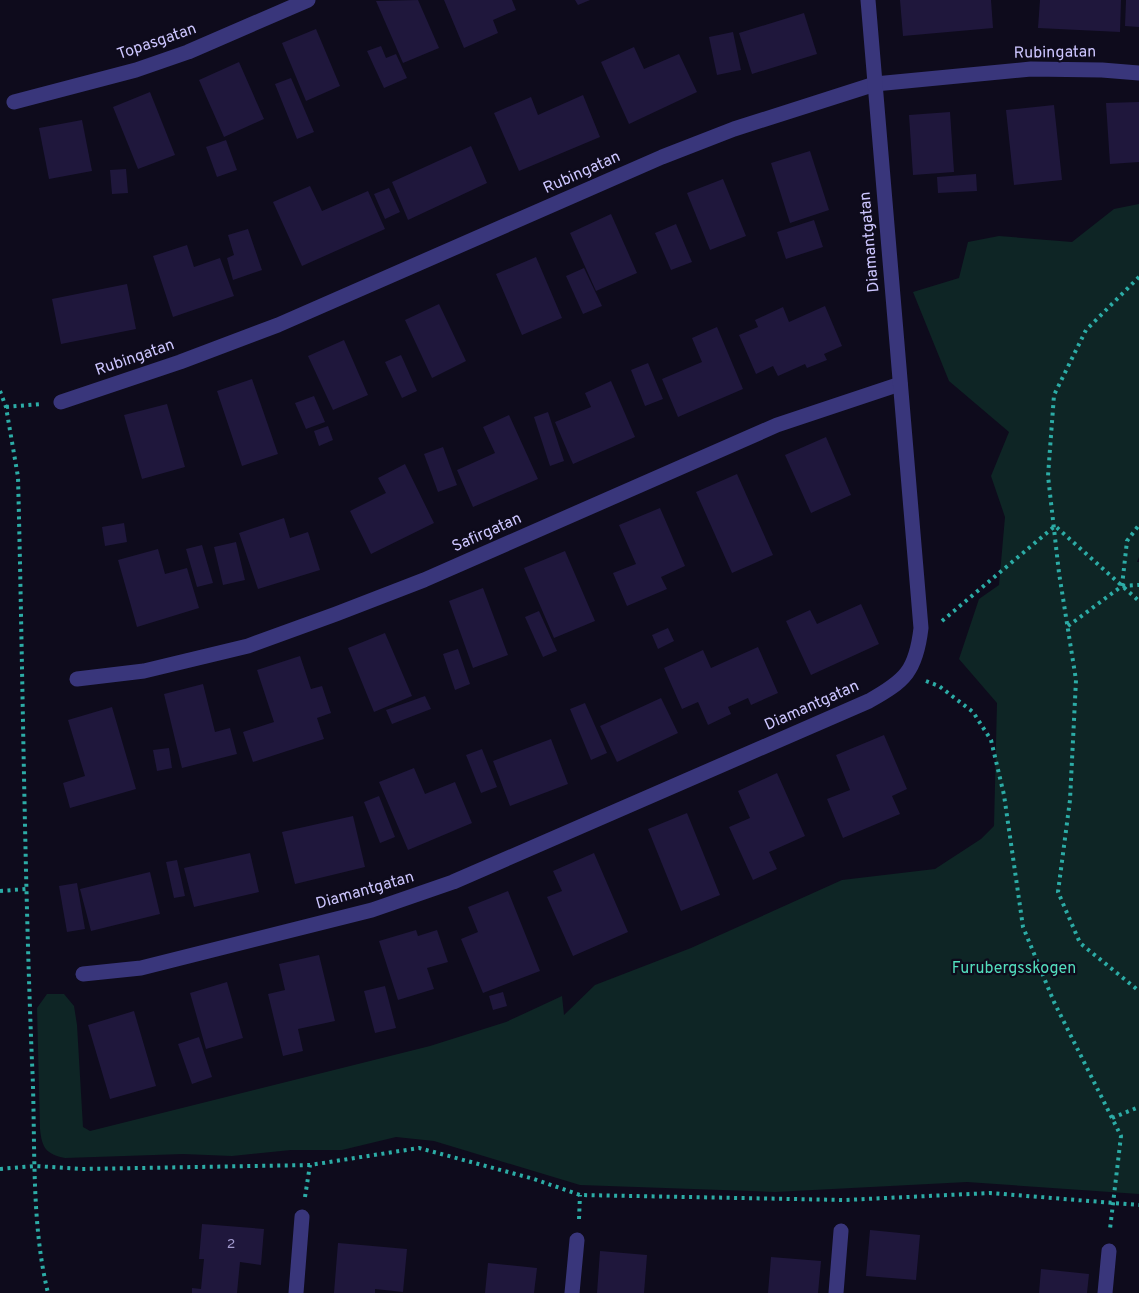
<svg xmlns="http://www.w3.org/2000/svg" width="1139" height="1293" viewBox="0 0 1139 1293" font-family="Overpass,sans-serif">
<rect width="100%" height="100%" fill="#0e0b1c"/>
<path fill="#0e2525" d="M1139,204V557L1137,562H1139V1194L967,1182L775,1192L580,1185L434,1141L396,1137L342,1150H291L232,1156L183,1154L65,1158C46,1154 42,1148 40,1129L37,1008L47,994H64L74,1006L77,1025L83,1127L90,1131L430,1046L506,1022L562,996L564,1015L595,985L691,948L842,880L935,869L981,839L994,826L997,703L959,659L979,599L999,585L1005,517L991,476L1009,432L949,381L913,292L959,278L968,242L999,236L1072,242L1114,209Z"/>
<g fill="#1f173c">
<polygon points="418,0 439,48 403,63 376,1"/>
<polygon points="444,0 512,0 516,10 493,20 498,33 464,48"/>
<polygon points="575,0 590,0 578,5"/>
<polygon points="900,0 991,0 993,28 903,36"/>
<polygon points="1040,0 1121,0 1120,32 1038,28"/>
<polygon points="1126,0 1139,0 1139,27 1125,26"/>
<polygon points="804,13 817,54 752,74 739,33"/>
<polygon points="316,29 340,86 306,101 282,43"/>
<polygon points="733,32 741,70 717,75 709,37"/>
<polygon points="381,46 386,58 396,54 407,78 384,88 367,51"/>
<polygon points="634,47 644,69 679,54 697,92 629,124 601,62"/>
<polygon points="239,62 264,119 224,137 199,80"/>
<polygon points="291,78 314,132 297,139 275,84"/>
<polygon points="150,92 175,155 138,169 113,107"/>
<polygon points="583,95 600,137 519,171 494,113 531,97 538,115"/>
<polygon points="1139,102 1139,162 1110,164 1106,103"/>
<polygon points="1054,105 1062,180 1014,185 1006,110"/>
<polygon points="950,112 954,172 913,175 909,115"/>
<polygon points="82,120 92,171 49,179 39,128"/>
<polygon points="226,140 237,170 217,177 206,147"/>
<polygon points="471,146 487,183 408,220 392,182"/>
<polygon points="810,151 829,210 790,223 771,163"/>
<polygon points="126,169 128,193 112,194 110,170"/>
<polygon points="976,174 977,191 938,193 937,177"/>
<polygon points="723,179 746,236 710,250 687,193"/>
<polygon points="310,186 322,211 368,191 385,229 302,266 273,202"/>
<polygon points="389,188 400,212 385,219 374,194"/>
<polygon points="611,214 637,273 596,291 570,233"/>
<polygon points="814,220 823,247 786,259 777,232"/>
<polygon points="676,224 692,262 671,270 655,233"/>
<polygon points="248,229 262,270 233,280 227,258 234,255 228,235"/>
<polygon points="187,245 194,267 220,258 234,296 173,317 153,256"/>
<polygon points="536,257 562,318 522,335 496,274"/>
<polygon points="584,268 602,306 583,314 566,276"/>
<polygon points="127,284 136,329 61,344 52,299"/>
<polygon points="439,304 466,361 432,378 405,320"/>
<polygon points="825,306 842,346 824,354 827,360 807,368 805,364 778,376 773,366 756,374 739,335 758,327 755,320 783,307 789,322"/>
<polygon points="717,327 743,389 678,417 662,379 702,362 692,338"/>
<polygon points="344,340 368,395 333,410 308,356"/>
<polygon points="401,355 417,391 402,398 385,362"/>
<polygon points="648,363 663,399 645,406 631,370"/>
<polygon points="252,379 278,454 242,466 217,391"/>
<polygon points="611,381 635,437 573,464 555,422 591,407 585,393"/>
<polygon points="314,396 325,422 306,429 295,403"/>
<polygon points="167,404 185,467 142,479 124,415"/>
<polygon points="548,412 564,461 550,466 534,417"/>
<polygon points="509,415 538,479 473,507 457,470 495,453 483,427"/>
<polygon points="328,426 333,440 319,446 314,431"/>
<polygon points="826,437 851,495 811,513 785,455"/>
<polygon points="443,447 457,485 438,492 424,454"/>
<polygon points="405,464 434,523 371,554 350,511 386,493 378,478"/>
<polygon points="737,474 773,555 732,573 696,492"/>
<polygon points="660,508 685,566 661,577 667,589 627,606 613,573 636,564 619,525"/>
<polygon points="284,518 290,538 308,532 320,570 258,589 239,533"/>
<polygon points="124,523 127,542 105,546 102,527"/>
<polygon points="236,542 245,580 223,585 214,547"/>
<polygon points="202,545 213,583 197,587 186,549"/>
<polygon points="158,549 165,574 187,568 199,608 137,627 118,560"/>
<polygon points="565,551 595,621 554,638 524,568"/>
<polygon points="483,588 508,655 473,668 449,601"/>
<polygon points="861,604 879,644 811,675 786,621 810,610 817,624"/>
<polygon points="539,611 557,651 543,657 525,617"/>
<polygon points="668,628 674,641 658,649 652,635"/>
<polygon points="385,633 412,696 374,712 348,648"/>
<polygon points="758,647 778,693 751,705 748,698 728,707 731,714 708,725 698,702 682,709 664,668 703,650 711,668"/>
<polygon points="458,649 470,684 455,690 443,654"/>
<polygon points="300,656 311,689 322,686 331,713 317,718 324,739 253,762 243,732 274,722 257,670"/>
<polygon points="203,684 215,732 230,728 237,754 182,768 164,694"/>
<polygon points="425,696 431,709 392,724 386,710"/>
<polygon points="661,698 678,733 617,762 600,726"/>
<polygon points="585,703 607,753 591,760 570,709"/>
<polygon points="112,707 136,789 70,808 63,783 85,776 68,720"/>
<polygon points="884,735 907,789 892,796 900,814 843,838 827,799 850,790 836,755"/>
<polygon points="551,739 568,784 510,806 493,761"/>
<polygon points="169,748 172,768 157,771 153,750"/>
<polygon points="482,749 497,787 481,793 466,755"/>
<polygon points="414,768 425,794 455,782 472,823 408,850 379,782"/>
<polygon points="777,773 805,836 769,852 777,869 753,880 729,827 750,818 738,791"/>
<polygon points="379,796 395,837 380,843 364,802"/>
<polygon points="687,813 720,895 681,911 648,829"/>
<polygon points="353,816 365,867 295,884 282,832"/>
<polygon points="250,853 259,892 194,907 184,868"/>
<polygon points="594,853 628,932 573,956 547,897 562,891 553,871"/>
<polygon points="177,860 185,896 174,898 166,862"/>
<polygon points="150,872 160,914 91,931 80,889"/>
<polygon points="77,883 85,929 67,932 59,886"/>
<polygon points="508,891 540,971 483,993 461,939 478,932 468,907"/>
<polygon points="416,930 418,936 437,930 448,962 427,968 434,989 398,1000 379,941"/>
<polygon points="319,955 335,1021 298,1029 303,1051 283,1056 268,994 285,990 279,964"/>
<polygon points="227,982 243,1038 206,1049 190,993"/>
<polygon points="385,986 396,1028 375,1033 364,991"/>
<polygon points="503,992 507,1006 493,1010 489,996"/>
<polygon points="134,1011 156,1086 110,1099 88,1025"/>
<polygon points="199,1037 212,1077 192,1084 178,1044"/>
<polygon points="202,1224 264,1229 261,1265 240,1262 237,1293 192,1293 192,1288 201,1289 204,1259 199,1259"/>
<polygon points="870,1230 920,1235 916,1280 866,1276"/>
<polygon points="338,1243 407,1249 403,1292 375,1289 375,1293 334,1293"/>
<polygon points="600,1251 647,1255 644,1293 597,1293"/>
<polygon points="771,1257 821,1261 818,1293 768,1293"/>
<polygon points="488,1263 537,1268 534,1293 485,1293"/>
<polygon points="1041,1269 1089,1274 1087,1293 1039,1293"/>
</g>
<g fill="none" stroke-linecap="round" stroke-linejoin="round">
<g stroke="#2caca6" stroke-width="4" stroke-dasharray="3 4.5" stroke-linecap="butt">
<polyline points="1139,277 1086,330 1054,395 1048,476 1059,573 1076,680 1070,800 1058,892 1080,943 1139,991"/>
<path d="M0,391L6,407L18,477C23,672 24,867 32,1062C36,1138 30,1219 48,1293"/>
<polyline points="6,407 41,404"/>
<polyline points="1122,586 1127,541 1139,525"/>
<polyline points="942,621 1055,526 1139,601"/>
<polyline points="1068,626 1122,586 1139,585"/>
<polyline points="926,681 939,686 973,712 991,740 1004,795 1023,927 1054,1002 1121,1136 1110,1229"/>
<polyline points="0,891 26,889"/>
<polyline points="1112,1118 1139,1107"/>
<polyline points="0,1169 35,1166 82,1169 310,1165 419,1148 534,1179 580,1195 845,1200 990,1193 1139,1205"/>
<polyline points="305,1197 310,1165"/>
<polyline points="579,1219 580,1195"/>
</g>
<g stroke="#39367b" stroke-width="15">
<polyline points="14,102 136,70 188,52 308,0"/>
<polyline points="61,402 180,362 278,325 662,157 734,129 875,84 1031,69 1102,70 1139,73"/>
<polyline points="77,679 144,671 248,646 336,614 424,580 777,425 900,384"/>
<path d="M83,974L141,968L372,910L453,882L869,701C905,681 916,671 921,628L868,0"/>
<polyline points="296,1293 302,1217"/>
<polyline points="572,1293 577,1240"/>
<polyline points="836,1293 841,1231"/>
<polyline points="1105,1293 1109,1251"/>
</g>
</g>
<g text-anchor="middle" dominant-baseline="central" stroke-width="4.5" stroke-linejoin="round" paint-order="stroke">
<g font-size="14" fill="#a29ace">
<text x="231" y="1244">2</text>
</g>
<g font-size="16" fill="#cdc6ff" stroke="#0e0b1c">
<text transform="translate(157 42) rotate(-19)">Topasgatan</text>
<text transform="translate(1055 53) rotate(-1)">Rubingatan</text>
<text transform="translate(582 173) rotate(-24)">Rubingatan</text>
<text transform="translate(870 242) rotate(-95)">Diamantgatan</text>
<text transform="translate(135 358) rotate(-19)">Rubingatan</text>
<text transform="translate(487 533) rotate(-24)">Safirgatan</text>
<text transform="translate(812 706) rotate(-24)">Diamantgatan</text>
<text transform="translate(365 891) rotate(-16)">Diamantgatan</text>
</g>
<g font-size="16" fill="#53ddbd" stroke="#0e0b1c">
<text x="1014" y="969">Furubergsskogen</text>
</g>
</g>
</svg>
